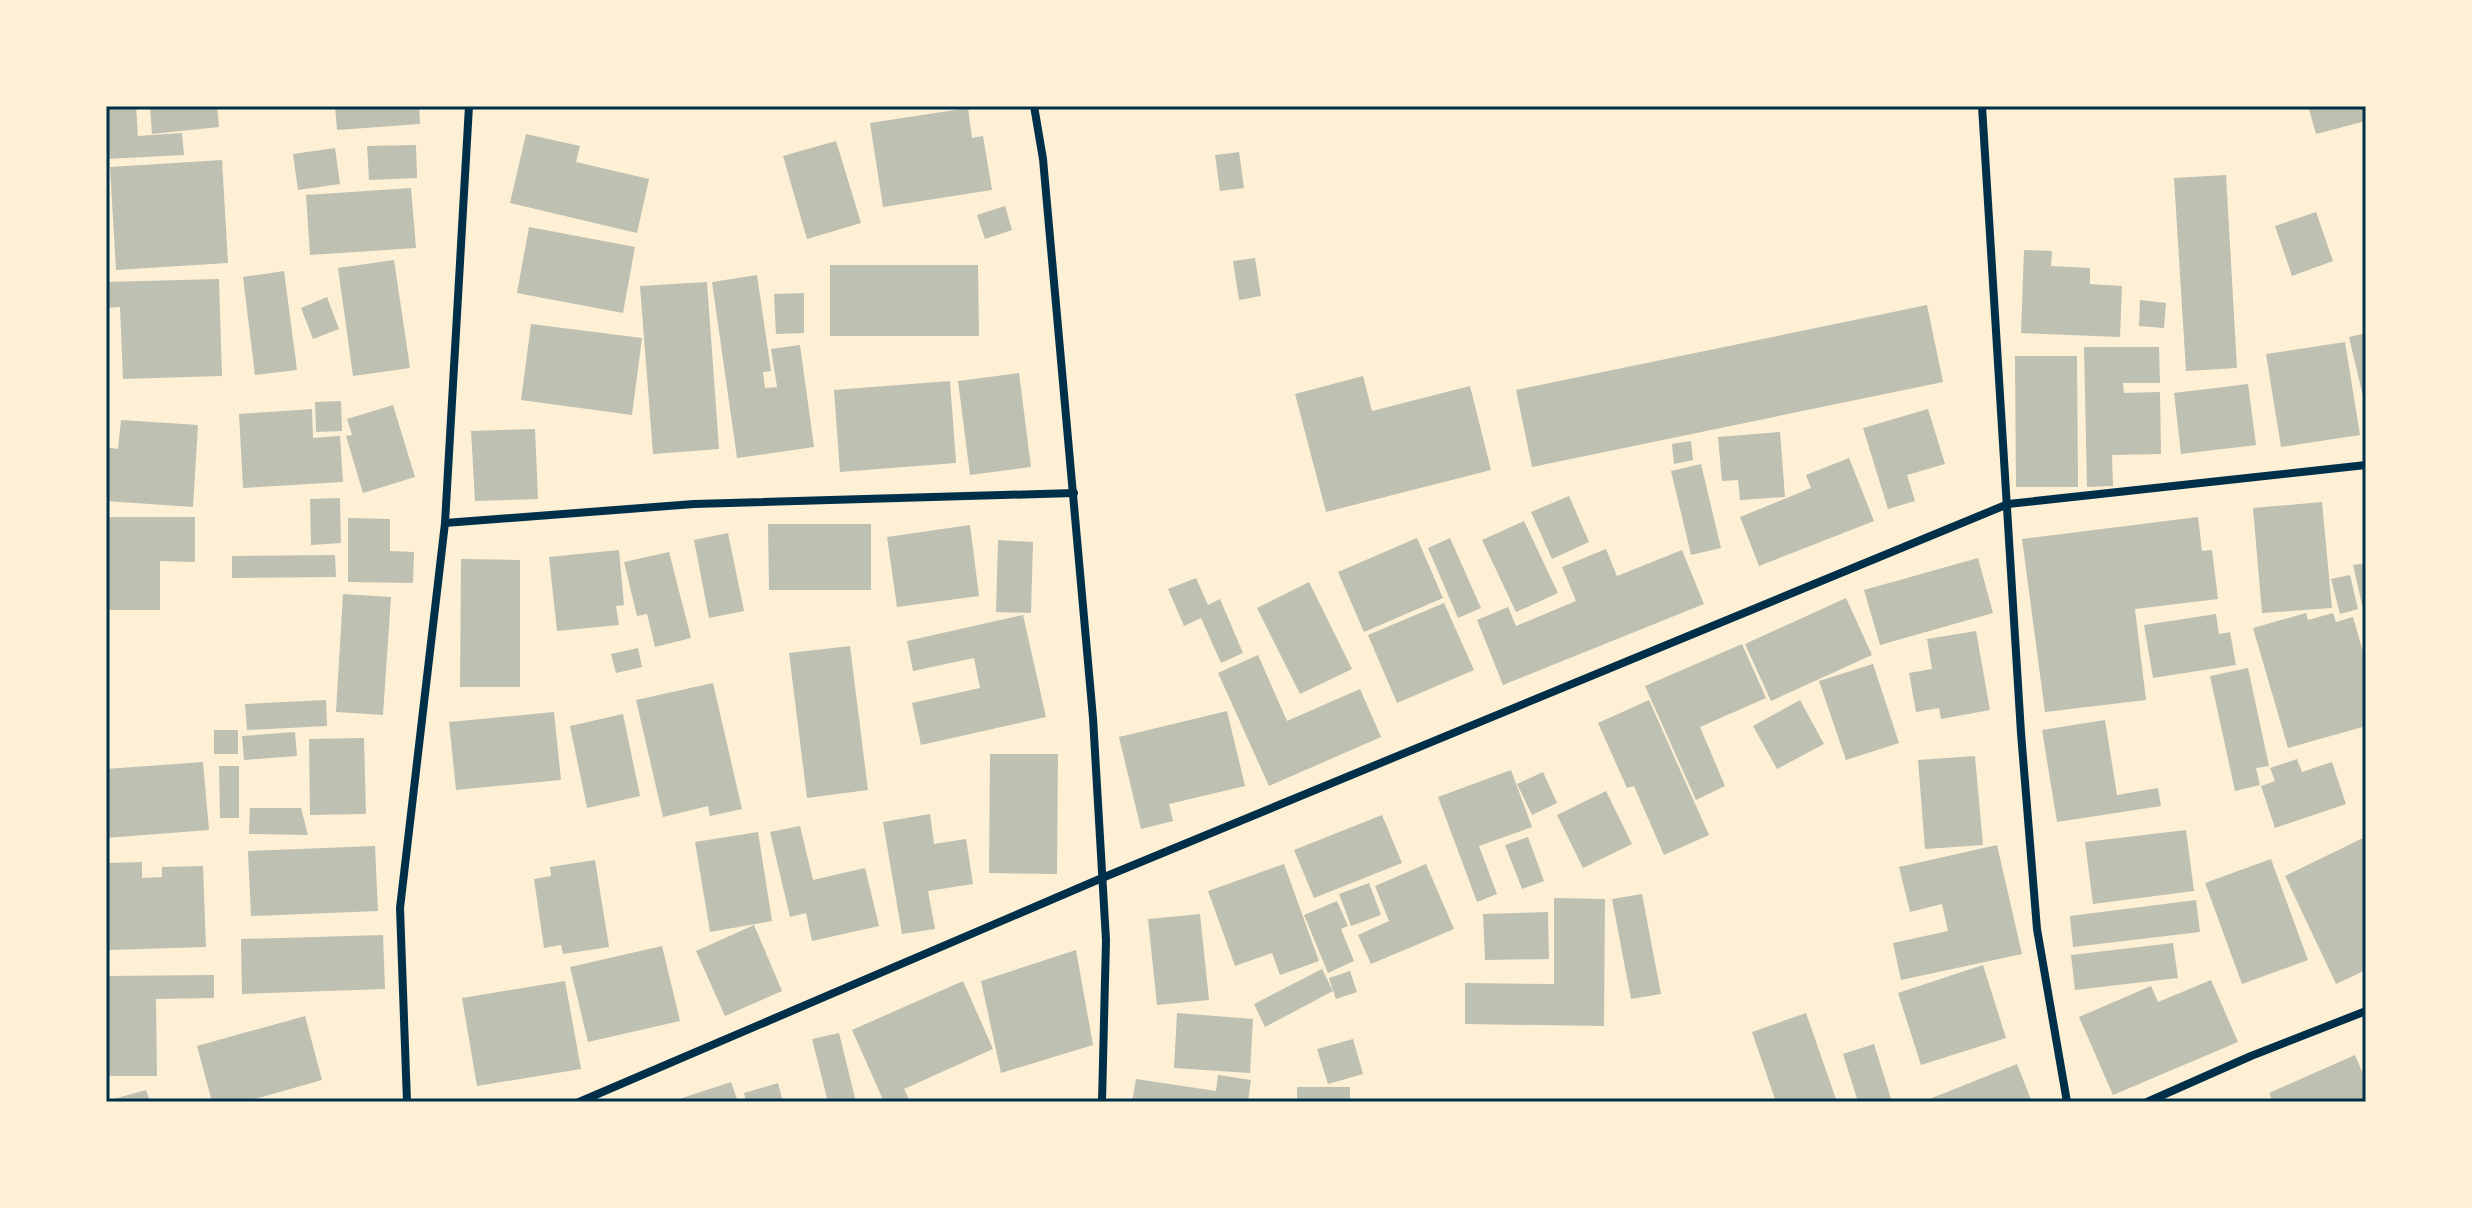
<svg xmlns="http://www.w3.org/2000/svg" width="2472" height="1208" viewBox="0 0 2472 1208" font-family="Cabin,sans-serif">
<rect width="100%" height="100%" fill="#fdf0d5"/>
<g fill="#bec0b2">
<polygon points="106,106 136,106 138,136 182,133 184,155 106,159"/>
<polygon points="150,106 217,106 219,127 152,134"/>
<polygon points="335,106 419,106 420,124 337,130"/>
<polygon points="2308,106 2366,106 2366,121 2316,134"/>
<polygon points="968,108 972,138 983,136 992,190 883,207 870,123"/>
<polygon points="526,134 580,146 576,162 649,179 637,233 510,203"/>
<polygon points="836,141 861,223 807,239 783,156"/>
<polygon points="416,145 417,178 369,180 367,146"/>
<polygon points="335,148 340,184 298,190 293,154"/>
<polygon points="1239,152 1244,188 1220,191 1215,155"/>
<polygon points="222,160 228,263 116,270 110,167"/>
<polygon points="2226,175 2237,368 2186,371 2174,178"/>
<polygon points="411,188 416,248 310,255 306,195"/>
<polygon points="1005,206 1012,230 985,239 977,215"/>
<polygon points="2316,212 2333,261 2292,276 2275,226"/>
<polygon points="529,227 635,247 623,313 517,293"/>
<polygon points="2024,250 2052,251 2051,266 2090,268 2090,284 2122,286 2120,337 2021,333"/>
<polygon points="1255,258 1261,296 1239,300 1233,261"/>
<polygon points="394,260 410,368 353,376 338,268"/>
<polygon points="830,265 978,265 979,336 830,336"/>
<polygon points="284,271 297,370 255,375 243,277"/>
<polygon points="757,275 771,371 763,372 765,388 777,387 771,349 800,345 814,447 737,458 712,282"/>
<polygon points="219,279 222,376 123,379 120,307 106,308 106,282"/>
<polygon points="707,282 719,449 653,454 640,286"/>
<polygon points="804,293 804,333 776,334 774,294"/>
<polygon points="327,297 339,329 313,339 301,308"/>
<polygon points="2140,300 2166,303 2164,328 2139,326"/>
<polygon points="1927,305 1943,382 1532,467 1516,390"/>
<polygon points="531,324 642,338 632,415 521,400"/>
<polygon points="2366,333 2366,405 2365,405 2349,337"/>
<polygon points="2345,342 2360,435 2281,447 2266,354"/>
<polygon points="2084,347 2159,347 2160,383 2123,383 2124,393 2160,392 2161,454 2112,455 2113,486 2087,487"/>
<polygon points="2015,356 2077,356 2078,487 2016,487"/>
<polygon points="1019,373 1031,467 970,475 958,381"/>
<polygon points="1363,376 1372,411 1470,386 1491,470 1326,512 1295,394"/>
<polygon points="950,381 956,463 840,472 834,390"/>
<polygon points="2248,384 2256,445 2181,454 2174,393"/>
<polygon points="341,401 342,431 316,432 315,402"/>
<polygon points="393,405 415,477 363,493 346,436 352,435 347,419"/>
<polygon points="312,409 313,438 340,436 343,482 243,488 239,414"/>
<polygon points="1928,409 1945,464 1907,475 1915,501 1888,509 1863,428"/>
<polygon points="121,420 198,425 193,507 106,501 106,447 118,449"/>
<polygon points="535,429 538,499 475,501 471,431"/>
<polygon points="1780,432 1785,497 1740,500 1738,480 1722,481 1718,437"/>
<polygon points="1691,441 1693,460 1674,464 1672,444"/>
<polygon points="1849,458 1874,521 1759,566 1740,517 1811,488 1806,475"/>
<polygon points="1701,464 1721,548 1691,555 1671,471"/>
<polygon points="1569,496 1589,542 1552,559 1531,512"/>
<polygon points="340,498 341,543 311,545 310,499"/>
<polygon points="2322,502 2332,608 2262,613 2253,508"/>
<polygon points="106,517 195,517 195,562 160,561 160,610 106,610"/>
<polygon points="2198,517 2202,551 2212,550 2218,599 2135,609 2146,700 2045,712 2022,539"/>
<polygon points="348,518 390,519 390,551 414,552 413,583 348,582"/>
<polygon points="1524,521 1558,593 1516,612 1482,540"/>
<polygon points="768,524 871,524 871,590 769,590"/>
<polygon points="970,525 979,596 897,607 887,537"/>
<polygon points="728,533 744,611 709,618 694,540"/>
<polygon points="1417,538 1443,598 1364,632 1338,572"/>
<polygon points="1450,538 1481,608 1458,618 1428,548"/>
<polygon points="998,540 1033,542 1031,613 996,612"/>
<polygon points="1606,549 1617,576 1682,550 1704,604 1503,685 1477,620 1508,607 1516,626 1576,601 1562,567"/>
<polygon points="619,550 624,605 616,606 619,625 557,631 549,557"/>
<polygon points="669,552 691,638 655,647 647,614 637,616 624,562"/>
<polygon points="335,555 336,577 232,578 232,556"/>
<polygon points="1978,558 1993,613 1880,645 1864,590"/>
<polygon points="461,559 520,560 520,687 460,687"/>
<polygon points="2366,563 2366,618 2365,618 2353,565"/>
<polygon points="2350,575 2358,609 2340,614 2331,579"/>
<polygon points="1196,578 1208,605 1220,599 1243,653 1221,663 1201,618 1184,626 1168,589"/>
<polygon points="1309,582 1352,669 1300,694 1257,608"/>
<polygon points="343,594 391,597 383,715 336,712"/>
<polygon points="1846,598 1872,655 1771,701 1745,644"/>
<polygon points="1444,603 1474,670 1397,703 1368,635"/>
<polygon points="2306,613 2308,620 2333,613 2336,622 2353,617 2366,662 2366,726 2288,748 2253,628"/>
<polygon points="2216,614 2219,634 2230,632 2236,665 2153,678 2144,625"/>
<polygon points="1023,615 1046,717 921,745 912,703 980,688 974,658 913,671 907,641"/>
<polygon points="1976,631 1990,710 1941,719 1939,708 1916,712 1909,673 1932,669 1927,639"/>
<polygon points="1742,644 1766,698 1700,727 1725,786 1696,800 1645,686"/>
<polygon points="850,646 868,790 807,798 789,653"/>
<polygon points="638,648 642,667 616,673 611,654"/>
<polygon points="1258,655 1287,721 1360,689 1381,737 1269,786 1218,673"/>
<polygon points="1873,664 1899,743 1846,760 1819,681"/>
<polygon points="2248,668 2269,766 2256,768 2260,785 2235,791 2210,676"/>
<polygon points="713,683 742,809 710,816 708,806 663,817 636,700"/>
<polygon points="326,700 327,726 247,730 245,704"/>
<polygon points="1649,700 1709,835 1664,855 1634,786 1627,788 1598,723"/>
<polygon points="1800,700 1824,744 1777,769 1753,726"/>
<polygon points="1227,711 1245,786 1169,804 1173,821 1141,829 1119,737"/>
<polygon points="554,712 561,780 456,790 449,722"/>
<polygon points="623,714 640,796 587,808 570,726"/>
<polygon points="2105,720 2117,795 2158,788 2161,806 2057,822 2042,730"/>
<rect x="214" y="730" width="24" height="24"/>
<polygon points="295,732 297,756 244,760 242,736"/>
<polygon points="364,738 366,814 310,815 309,739"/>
<polygon points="990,754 1058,754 1057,874 989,873"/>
<polygon points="1975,756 1983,845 1925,849 1918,760"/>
<polygon points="2297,759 2302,772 2332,762 2346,804 2275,828 2261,786 2275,781 2270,768"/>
<polygon points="203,762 209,830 106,838 106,769"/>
<polygon points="219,766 239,766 239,818 220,818"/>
<polygon points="1511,770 1532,827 1479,846 1497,894 1477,902 1438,797"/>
<polygon points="1543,772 1557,803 1532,815 1517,784"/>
<polygon points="1606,791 1632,844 1583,868 1557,815"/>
<polygon points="250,808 301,808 308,835 249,834"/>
<polygon points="930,814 934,844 966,839 973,884 928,891 935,929 902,934 883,822"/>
<polygon points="1382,815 1402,863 1314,898 1294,850"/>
<polygon points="800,826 813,880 865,868 879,926 812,941 806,913 790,917 770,832"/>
<polygon points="2186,830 2194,891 2093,904 2085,842"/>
<polygon points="758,832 772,921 710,932 695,842"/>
<polygon points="1528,837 1544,881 1522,889 1505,845"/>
<polygon points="2363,838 2366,844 2366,970 2336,984 2285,876"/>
<polygon points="1997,845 2022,954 1901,980 1893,943 1948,931 1942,904 1910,912 1899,867"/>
<polygon points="375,846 378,911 251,916 248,851"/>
<polygon points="2271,859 2308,960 2242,984 2205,883"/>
<polygon points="595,860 609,947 563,954 561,945 544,948 534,879 551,876 550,867"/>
<polygon points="142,862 142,878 162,877 162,867 203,866 206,947 109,950 106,863"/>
<polygon points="1284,864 1319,961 1280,975 1272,953 1235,966 1208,891"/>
<polygon points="1426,864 1454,929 1371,964 1358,935 1389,921 1375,886"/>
<polygon points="1369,883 1381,915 1351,926 1339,894"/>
<polygon points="1642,894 1661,994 1631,999 1612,899"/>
<polygon points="1554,898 1605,899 1604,1026 1465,1024 1465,983 1554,984"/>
<polygon points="2196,900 2200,932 2073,947 2070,916"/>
<polygon points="1337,901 1348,926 1341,929 1354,961 1328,973 1304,915"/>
<polygon points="1548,912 1549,959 1485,960 1483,914"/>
<polygon points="1200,914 1209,1000 1157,1005 1148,919"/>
<polygon points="754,925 782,991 725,1016 696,951"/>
<polygon points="383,935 385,989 242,994 241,939"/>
<polygon points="2173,943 2178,978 2075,990 2071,955"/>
<polygon points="662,946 680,1021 588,1042 570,967"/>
<polygon points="1076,950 1093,1045 1001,1073 981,981"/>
<polygon points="1983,965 2006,1038 1921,1065 1898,993"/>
<polygon points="1322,969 1333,991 1265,1027 1254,1004"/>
<polygon points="1350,971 1357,992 1336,999 1329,978"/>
<polygon points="214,975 214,998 156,999 157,1076 106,1076 106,976"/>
<polygon points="2211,980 2238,1042 2113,1095 2079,1017 2151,986 2158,1002"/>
<polygon points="565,981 581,1069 477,1086 462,998"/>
<polygon points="963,981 993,1049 904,1089 909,1099 902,1102 884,1102 852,1030"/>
<polygon points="1177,1013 1253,1019 1250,1073 1174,1068"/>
<polygon points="1806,1013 1837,1102 1776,1102 1752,1032"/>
<polygon points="305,1016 322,1080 244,1102 212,1102 197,1046"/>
<polygon points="839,1033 856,1102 828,1102 812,1039"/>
<polygon points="1353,1039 1363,1074 1328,1084 1317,1049"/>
<polygon points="1874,1044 1892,1102 1858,1102 1843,1054"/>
<polygon points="2355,1055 2366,1081 2366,1102 2273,1102 2269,1093"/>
<polygon points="2017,1064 2032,1102 1922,1102"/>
<polygon points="1218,1075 1251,1080 1248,1102 1132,1102 1136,1079 1216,1091"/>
<polygon points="731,1082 738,1102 673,1102 673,1101"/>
<polygon points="778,1083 783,1102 746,1102 744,1093"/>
<rect x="1297" y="1087" width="53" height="15"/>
<polygon points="146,1090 150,1102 106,1102 106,1101"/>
</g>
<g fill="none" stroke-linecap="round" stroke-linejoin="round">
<g stroke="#003049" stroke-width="8">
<polyline points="1034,106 1043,159 1093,718 1106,940 1102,1102"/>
<polyline points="1982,106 2021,733 2037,929 2067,1102"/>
<polyline points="445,523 694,504 1074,493"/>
<polyline points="407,1102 400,908 445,523 469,106"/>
<polyline points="579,1102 1102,878 2008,504 2366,465"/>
<polyline points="2147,1102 2251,1056 2366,1011"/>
</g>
</g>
<rect width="2472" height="1208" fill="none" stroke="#fdf0d5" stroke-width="216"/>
<rect x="108" y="108" width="2256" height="992" fill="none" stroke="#003049" stroke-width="3"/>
</svg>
